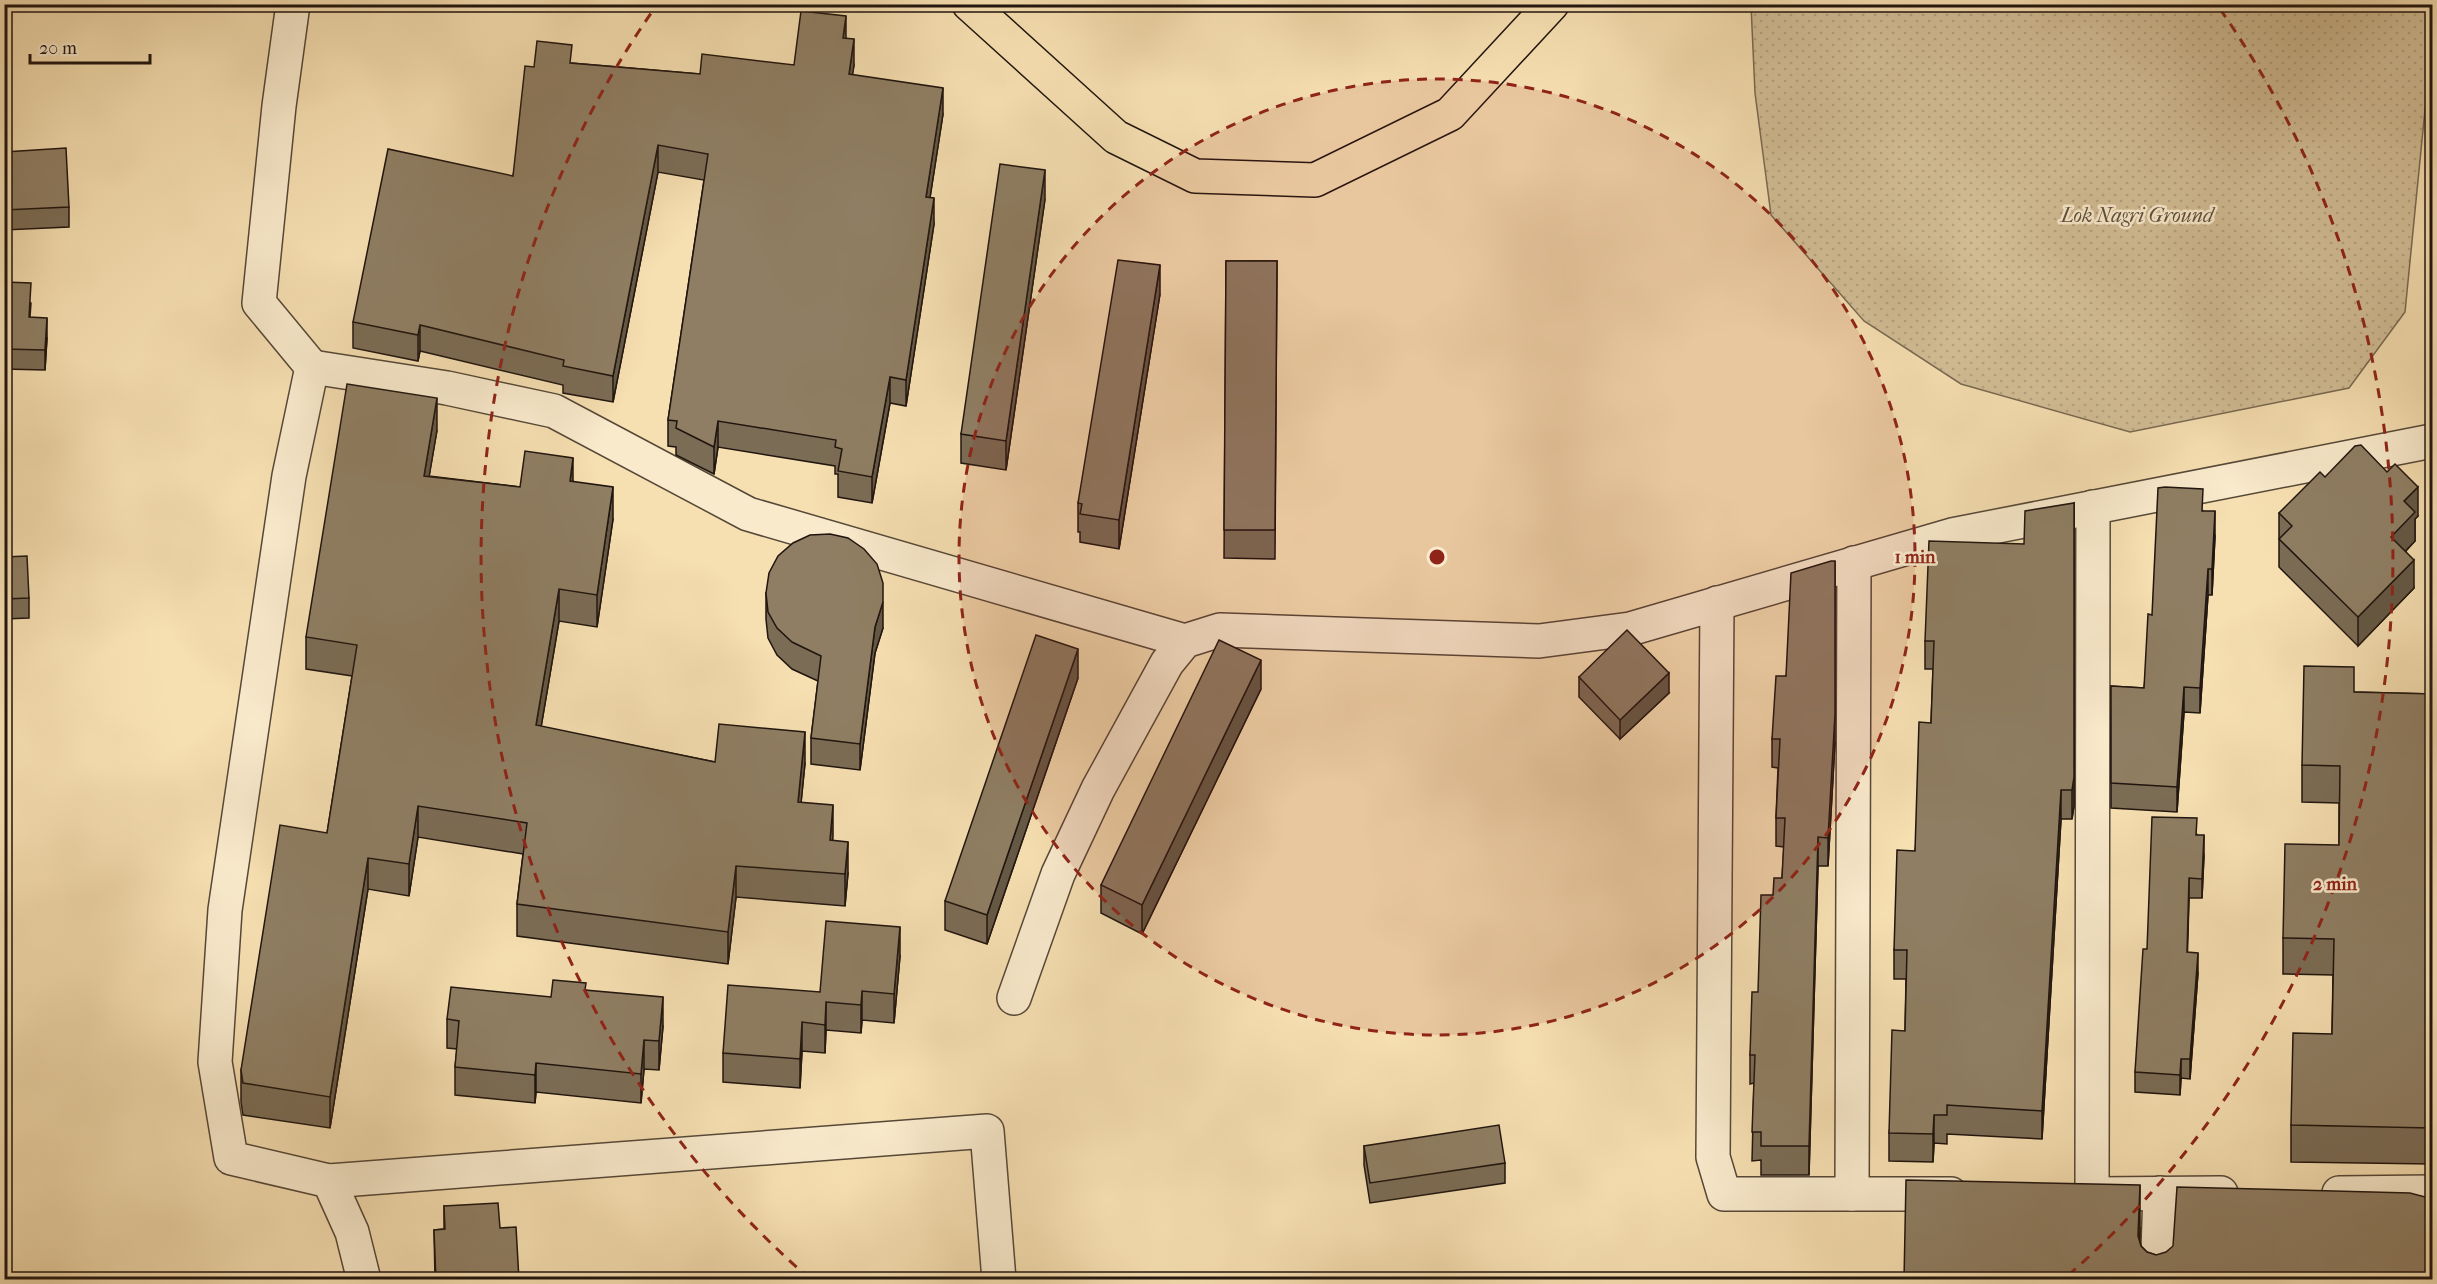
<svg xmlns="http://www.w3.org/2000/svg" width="2437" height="1284" viewBox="0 0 2437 1284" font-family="'IM FELL French Canon',serif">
<defs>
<pattern id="park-dots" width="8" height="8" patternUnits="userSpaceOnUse" patternTransform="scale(1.5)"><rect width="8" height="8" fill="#d2bd95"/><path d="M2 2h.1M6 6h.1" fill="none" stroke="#b4a27f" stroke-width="1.8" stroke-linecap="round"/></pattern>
</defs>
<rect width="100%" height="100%" fill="#f6dfb1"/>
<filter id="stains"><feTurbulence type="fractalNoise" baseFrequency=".00333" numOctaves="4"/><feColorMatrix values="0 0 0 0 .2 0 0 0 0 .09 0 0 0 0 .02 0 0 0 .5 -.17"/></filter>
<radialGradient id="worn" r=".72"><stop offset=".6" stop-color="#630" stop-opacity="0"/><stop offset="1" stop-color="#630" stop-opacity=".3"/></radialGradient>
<polygon fill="url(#park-dots)" stroke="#796952" stroke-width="1.5" points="1751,5 2430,5 2432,39 2405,312 2349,388 2130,432 1961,384 1864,321 1771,215 1755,93"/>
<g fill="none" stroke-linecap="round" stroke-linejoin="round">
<g stroke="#564838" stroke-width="36">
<g id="minor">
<polyline points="293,4 279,106 259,303 312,367 289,476 225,910 215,1062 231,1158 329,1181 352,1232 364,1280"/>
<polyline points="312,367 447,388 554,411 748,514 1185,641"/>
<polyline points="1717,603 1713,1157 1724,1194 1951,1194"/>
<polyline points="1014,998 1058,874 1098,789 1167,663 1185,641 1220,630 1539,641 1630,629 1952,535 2432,441"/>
<polyline points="329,1181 987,1131 999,1280"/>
<polyline points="2339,1193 2432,1192"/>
<polyline points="1852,1194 1854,563"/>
<polyline points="2092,1194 2093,507"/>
<polyline points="2096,1194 2221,1193"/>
<polyline points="2157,1280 2160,1193"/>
</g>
</g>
<g stroke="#20150f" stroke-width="36">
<polyline id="major" points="969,4 1116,137 1195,176 1315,180 1450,114 1552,4"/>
</g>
<use href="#minor" stroke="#f9eacc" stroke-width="33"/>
<use href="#major" stroke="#f6dfb1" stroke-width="33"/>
</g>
<g fill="#7b6c55" stroke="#20150f" stroke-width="1.5">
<polygon points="846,38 854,65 852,75 943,114 930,198 934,224 906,406 890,403 872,503 838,497 838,474 835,474 835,466 718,447 714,474 676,455 676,447 668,446 668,420 704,180 658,172 613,402 563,393 563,385 420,351 418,361 353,348 353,322 513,176 534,67 572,63 700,74 794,65"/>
<polygon points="4,152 69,207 69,227 4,230"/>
<polygon points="1045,199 1006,470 961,463 961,434"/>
<polygon points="1226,261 1277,261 1275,559 1224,558"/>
<polygon points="4,282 31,303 30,317 47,338 45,370 4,369"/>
<polygon points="1160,294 1119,549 1080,542 1080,532 1078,532 1078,503"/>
<polygon points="437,430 429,476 520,487 573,481 613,519 597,627 559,621 541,727 715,762 805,763 801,802 833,841 848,873 845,906 736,897 728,964 517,936 517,904 523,854 418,837 409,896 368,889 330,1128 243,1115 241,1102 241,1070 327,833 352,676 306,669 306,637"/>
<polygon points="2325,477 2418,516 2415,519 2415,541 2406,551 2414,588 2358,646 2279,567 2279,513"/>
<polygon points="2074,503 2074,806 2072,819 2061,819 2042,1139 1947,1134 1947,1144 1934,1143 1933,1162 1889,1161 1889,1133 1905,1031 1906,979 1894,979 1894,950 1915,851 1931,723 1933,669 1925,669 1925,641 2024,544"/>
<polygon points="2203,511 2215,536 2212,595 2208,595 2200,713 2184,712 2177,812 2111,808 2111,686 2144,688 2152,615"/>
<polygon points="4,557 29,598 29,618 4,619"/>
<polygon points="766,593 883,628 875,653 860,770 811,764 811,738 818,681 792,669 777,655 768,638 766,619"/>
<polygon points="1786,676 1835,742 1828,866 1818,866 1809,1175 1761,1175 1761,1160 1752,1161 1754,1083 1750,1084 1750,1055 1773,895 1782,878 1784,847 1776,846 1776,818 1778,768 1772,767 1772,739"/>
<polygon points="1579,677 1669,693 1620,739 1579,697"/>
<polygon points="1078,678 987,944 945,930 945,901"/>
<polygon points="1261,689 1142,934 1101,913 1101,885"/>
<polygon points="2354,692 2433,694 2433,1098 2431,1164 2291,1162 2291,1125 2332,1034 2333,975 2283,974 2283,938 2339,845 2339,803 2302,802 2302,765"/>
<polygon points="2197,835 2204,855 2202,898 2189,898 2187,952 2198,973 2190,1079 2181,1078 2180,1095 2135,1092 2135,1072"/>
<polygon points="900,956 894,1023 862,1020 861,1033 826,1030 825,1053 802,1051 800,1088 723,1082 723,1053 820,992"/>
<polygon points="586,990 663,1026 659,1070 644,1069 641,1103 536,1092 535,1103 455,1095 455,1067 457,1049 447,1048 447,1019"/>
<polygon points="1364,1146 1505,1163 1505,1183 1370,1203 1364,1165"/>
<polygon points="444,1206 500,1228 519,1280 435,1280 434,1230 444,1229"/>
<polygon points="2140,1228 2140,1241 2141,1246 2147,1252 2156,1255 2433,1280 1904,1280"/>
</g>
<g fill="#645845" stroke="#20150f" stroke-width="1.5">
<polygon points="846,16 846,43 843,38"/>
<polygon points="854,39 854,65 849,100 849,74"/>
<polygon points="943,88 943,114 926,223 926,197"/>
<polygon points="658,145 658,172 613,402 613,376"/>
<polygon points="1045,170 1045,199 1006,470 1006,441"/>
<polygon points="934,198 934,224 906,406 906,380"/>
<polygon points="1160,265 1160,294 1119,549 1119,520"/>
<polygon points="47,318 47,338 45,370 45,350"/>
<polygon points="420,325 420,351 418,361 418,335"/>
<polygon points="890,377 890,403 872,503 872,477"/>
<polygon points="437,398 437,430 424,507 424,476"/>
<polygon points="718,421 718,447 714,474 714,447"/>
<polygon points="573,458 573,490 570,481"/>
<polygon points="613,487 613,519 597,627 597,595"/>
<polygon points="2418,487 2418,516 2415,519 2415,541 2391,566 2391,537 2404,501"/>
<polygon points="2074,503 2074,806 2072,819 2072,790"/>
<polygon points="2215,511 2215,536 2212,595 2212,569"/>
<polygon points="2414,560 2414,588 2358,646 2358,617"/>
<polygon points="1835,561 1835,742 1828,866 1828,838"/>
<polygon points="2208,569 2208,595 2200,713 2200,688"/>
<polygon points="559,589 559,621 536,757 536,725"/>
<polygon points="883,602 883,628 875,653 860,770 860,744 875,627"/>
<polygon points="1078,649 1078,678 987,944 987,915"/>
<polygon points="1261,660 1261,689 1142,934 1142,905"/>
<polygon points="1669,673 1669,693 1620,739 1620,720"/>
<polygon points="2184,687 2184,712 2177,812 2177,787"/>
<polygon points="805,732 805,763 798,834 798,802"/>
<polygon points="2061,790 2061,819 2042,1139 2042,1111"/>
<polygon points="833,805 833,837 830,872 830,840"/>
<polygon points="418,806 418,837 409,896 409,864"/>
<polygon points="2204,835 2204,855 2202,898 2202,879"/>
<polygon points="1818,837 1818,866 1809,1175 1809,1146"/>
<polygon points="848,842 848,873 845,906 845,874"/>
<polygon points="368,858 368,889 330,1128 330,1097"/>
<polygon points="736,866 736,897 728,964 728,932"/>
<polygon points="2189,878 2189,898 2187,972 2187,952"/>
<polygon points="900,927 900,956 894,1023 894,994"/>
<polygon points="2198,953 2198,973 2190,1079 2190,1059"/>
<polygon points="862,991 862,1020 861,1033 861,1005"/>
<polygon points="663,997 663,1026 659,1070 659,1041"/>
<polygon points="826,1002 826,1030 825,1053 825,1025"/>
<polygon points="802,1022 802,1051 800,1088 800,1059"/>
<polygon points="644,1040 644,1069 641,1103 641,1074"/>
<polygon points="2181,1059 2181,1078 2180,1095 2180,1075"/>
<polygon points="2433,1062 2433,1098 2431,1164 2431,1128"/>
<polygon points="536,1063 536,1092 535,1103 535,1075"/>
<polygon points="1934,1115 1934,1143 1933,1162 1933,1134"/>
<polygon points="2140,1185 2140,1228 2138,1280 2138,1236"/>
</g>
<g fill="#8f7e63" stroke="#20150f" stroke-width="1.5">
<polygon points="801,11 846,16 843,38 854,39 849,74 943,88 926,197 934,198 906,380 890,377 872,477 838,471 842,449 835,447 836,440 718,421 714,447 676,428 677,421 668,420 708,154 658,145 613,376 563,366 564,360 420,325 418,335 353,322 388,149 513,176 525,66 534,67 537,41 572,45 570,63 700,74 702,54 794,65"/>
<polygon points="66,148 69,207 4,210 4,152"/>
<polygon points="1000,164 1045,170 1006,441 961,434"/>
<polygon points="1118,260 1160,265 1119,520 1080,514 1082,504 1078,503"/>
<polygon points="1226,261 1277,261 1275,530 1224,530"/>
<polygon points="4,282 31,283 29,317 47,318 45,350 4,349"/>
<polygon points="347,384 437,398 424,476 520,487 525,451 573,458 570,481 613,487 597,595 559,589 536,725 715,762 719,724 805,732 798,802 833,805 830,840 848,842 845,874 736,866 728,932 517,904 527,823 418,806 409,864 368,858 330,1097 243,1083 241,1070 280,825 327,833 357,645 306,637"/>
<polygon points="2361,445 2387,472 2395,464 2418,487 2404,501 2415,512 2391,537 2414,560 2358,617 2279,539 2292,526 2279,513 2320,472 2325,477 2355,446"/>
<polygon points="2165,487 2203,489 2202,511 2215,511 2212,569 2208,569 2200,688 2184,687 2177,787 2111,783 2111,686 2144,688 2148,614 2152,615 2158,488"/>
<polygon points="2074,503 2074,777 2072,790 2061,790 2042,1111 1947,1105 1947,1115 1934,1115 1933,1134 1889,1133 1892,1030 1905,1031 1907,950 1894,950 1897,850 1915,851 1919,722 1931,723 1934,641 1925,641 1929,541 2024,544 2025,511"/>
<polygon points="830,534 848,538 864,549 877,564 883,583 883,602 875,627 860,744 811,738 821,656 792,642 777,628 768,612 766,593 769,573 778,556 793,543 810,535"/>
<polygon points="27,556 29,598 4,599 4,557"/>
<polygon points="1831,561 1835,561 1835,714 1828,838 1818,837 1809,1146 1761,1146 1761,1132 1752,1132 1755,1055 1750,1055 1752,992 1758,992 1761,895 1773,895 1774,878 1782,878 1785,818 1776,818 1780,739 1772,739 1776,676 1786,676 1791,573"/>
<polygon points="1627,630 1669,673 1620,720 1579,677"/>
<polygon points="1036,635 1078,649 987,915 945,901"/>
<polygon points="1219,640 1261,660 1142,905 1101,885"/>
<polygon points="2304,666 2354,667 2354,692 2433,694 2433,1062 2431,1128 2291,1125 2293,1033 2332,1034 2334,939 2283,938 2285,844 2339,845 2340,766 2302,765"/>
<polygon points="2152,817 2197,818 2196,835 2204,835 2202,879 2189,878 2187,952 2198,953 2190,1059 2181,1059 2180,1075 2135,1072 2143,949 2147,949"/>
<polygon points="826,921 900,927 894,994 862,991 861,1005 826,1002 825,1025 802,1022 800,1059 723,1053 728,985 820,992"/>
<polygon points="553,980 586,983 585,990 663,997 659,1041 644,1040 641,1074 536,1063 535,1075 455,1067 459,1021 447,1019 451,987 551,997"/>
<polygon points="1499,1125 1505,1163 1370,1183 1364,1146"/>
<polygon points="1906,1180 2140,1185 2138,1236 2141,1246 2147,1252 2156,1255 2166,1252 2173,1246 2177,1187 2410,1193 2433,1199 2433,1280 2332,1280 2268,1278 2268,1280 1904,1280"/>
<polygon points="498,1203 500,1228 516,1227 519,1280 436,1280 434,1230 445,1229 444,1206"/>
</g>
<circle cx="1437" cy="557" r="478" fill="#8f2418" fill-opacity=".12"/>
<g fill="none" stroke="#8f2418" stroke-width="3" stroke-dasharray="10 8">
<circle cx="1437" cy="557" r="478"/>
<path d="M810 1279A956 956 0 0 1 654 9M2220 9A956 956 0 0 1 2064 1279"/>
</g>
<g text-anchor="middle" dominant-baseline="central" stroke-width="5" stroke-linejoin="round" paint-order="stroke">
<g font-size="20" font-style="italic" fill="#5e503e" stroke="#f9eacc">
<text x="2137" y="215">Lok Nagri Ground</text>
</g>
</g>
<circle cx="1437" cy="557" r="9" fill="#8f2418" stroke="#f9eacc" stroke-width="3"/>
<g font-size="18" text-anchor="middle" font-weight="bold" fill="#8f2418" stroke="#f9eacc" stroke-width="5" stroke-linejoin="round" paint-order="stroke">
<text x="1915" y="563">1 min</text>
<text x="2335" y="890">2 min</text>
</g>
<rect width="2437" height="1284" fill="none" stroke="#f6dfb1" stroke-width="24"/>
<rect x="6" y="6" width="2425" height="1272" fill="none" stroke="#20150f" stroke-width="3"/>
<rect x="12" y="12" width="2413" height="1260" fill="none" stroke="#20150f" stroke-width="1.5"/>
<path d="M30 54v9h120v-9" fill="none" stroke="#20150f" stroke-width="3"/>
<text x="39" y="54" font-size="18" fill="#20150f" stroke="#f9eacc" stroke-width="4.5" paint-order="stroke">20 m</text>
<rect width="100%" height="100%" filter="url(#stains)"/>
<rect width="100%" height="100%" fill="url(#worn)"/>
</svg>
